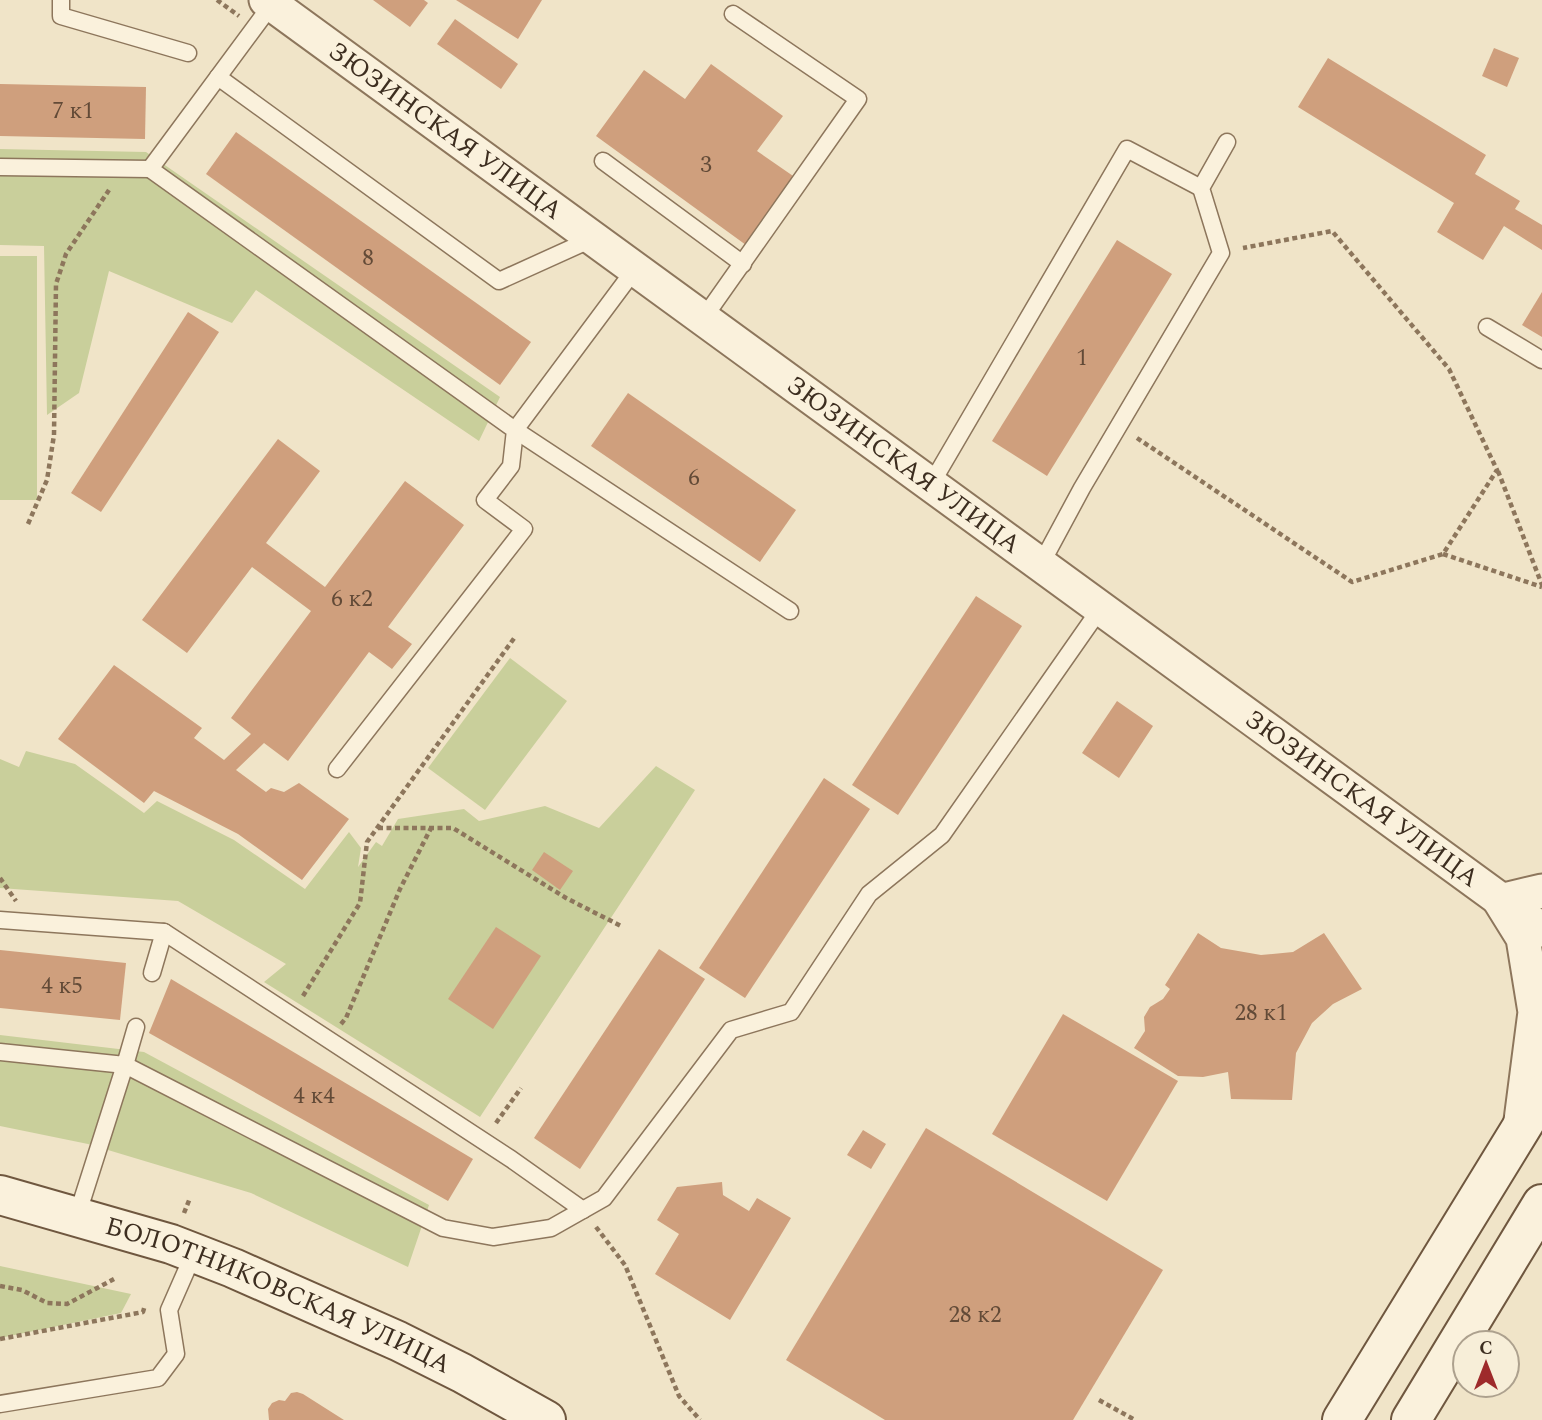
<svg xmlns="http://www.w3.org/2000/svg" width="1542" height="1420" viewBox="0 0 1542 1420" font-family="Spectral,serif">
<rect width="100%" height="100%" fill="#f0e4c8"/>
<g fill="#c9cf9b">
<polygon points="0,149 146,152 500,397 479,441 256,290 232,323 109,271 79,393 47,415 44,246 0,245"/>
<rect x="0" y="256" width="37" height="244"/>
<polygon points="510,658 567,701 485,810 428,768"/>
<polygon points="26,751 75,764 144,813 157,801 234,840 305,889 349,832 361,848 358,867 376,842 382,846 398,819 464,809 479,821 545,806 599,828 656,766 695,790 480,1117 264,982 286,964 178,901 0,888 0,759 19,767"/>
<polygon points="0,1035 144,1052 429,1205 408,1267 251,1193 88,1144 0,1126"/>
<polygon points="0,1266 131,1294 121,1313 0,1338"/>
</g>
<g fill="#cf9f7d">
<polygon points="373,0 424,0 428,3 410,27"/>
<polygon points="456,0 542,0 518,39"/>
<polygon points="455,19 518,64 501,89 437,44"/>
<polygon points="1494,48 1519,58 1507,87 1482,76"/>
<polygon points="1328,58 1486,155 1475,174 1520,201 1515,209 1542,225 1542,250 1504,226 1483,260 1437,232 1454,203 1298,107"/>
<polygon points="711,64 783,116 757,151 796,178 746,245 596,136 644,70 685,99"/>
<polygon points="0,84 146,87 145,139 0,136"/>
<polygon points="236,132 531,342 500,385 206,174"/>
<polygon points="1117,240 1172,274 1047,476 992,441"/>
<polygon points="1542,292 1542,337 1522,325"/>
<polygon points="188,312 219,332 101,512 71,493"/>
<polygon points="628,393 796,510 760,562 591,446"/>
<polygon points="278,439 320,471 266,543 325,587 405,481 464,525 388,627 412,644 392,669 369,652 288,761 264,743 236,770 266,792 271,788 284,792 299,783 349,819 302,880 238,834 154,791 144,803 58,739 114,665 202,728 194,738 224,760 251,734 231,718 311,611 252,567 187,653 142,620"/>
<polygon points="976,596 1022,626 898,815 852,785"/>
<polygon points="1117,701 1153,726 1119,778 1082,753"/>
<polygon points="824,778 870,809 745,998 699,968"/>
<polygon points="544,852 573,871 560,890 532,870"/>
<polygon points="496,927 541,956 493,1029 448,999"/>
<polygon points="1198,933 1221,948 1261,955 1293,952 1324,933 1362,989 1333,1004 1312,1023 1296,1053 1292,1100 1231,1099 1228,1072 1203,1077 1178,1076 1134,1048 1145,1031 1144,1017 1150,1007 1163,999 1170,989 1165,985"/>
<polygon points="659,949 705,979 580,1169 534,1138"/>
<polygon points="0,950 126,963 120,1020 0,1008"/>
<polygon points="171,979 473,1159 448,1201 149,1033"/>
<polygon points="1063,1014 1178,1081 1107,1201 992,1134"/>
<polygon points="926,1128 1163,1270 1073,1420 885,1420 786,1360"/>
<polygon points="863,1130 886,1144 871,1169 847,1155"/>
<polygon points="722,1182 723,1195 749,1211 757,1198 791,1218 730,1320 655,1274 679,1234 657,1220 677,1187"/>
<polygon points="297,1392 303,1394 344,1420 269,1420 268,1409 272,1403 279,1400 285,1401 291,1393"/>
</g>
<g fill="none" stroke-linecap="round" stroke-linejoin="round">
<g stroke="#8d765c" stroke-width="19">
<g id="lane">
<polyline points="61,0 61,16 188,53"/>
<polyline points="272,4 150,169 515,430 511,466 485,500 524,529 337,769"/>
<polyline points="218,77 499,281 594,238"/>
<polyline points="603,161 743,264"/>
<polyline points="0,167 150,169"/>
<polyline points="635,269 515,430 790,611"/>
<polyline points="703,319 858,99 733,14"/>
<polyline points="1487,327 1542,360"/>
<polyline points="930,486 1127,149 1201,188"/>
<polyline points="1040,566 1082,488 1221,253 1201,188 1227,142"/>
<polyline points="0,920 164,932 511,1159 583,1210"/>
<polyline points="152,973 164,932"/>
<polyline points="0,1052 125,1065 136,1027"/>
<polyline points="77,1216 125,1065 443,1228 493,1237 551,1228 604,1198 731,1030 791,1012 869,894 942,835 1100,609"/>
<polyline points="0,1404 158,1378 176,1354 169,1310 194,1253"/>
</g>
</g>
<g stroke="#8d765c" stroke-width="37">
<g id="street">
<path id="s1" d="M266,0L1542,930"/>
<polyline points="1520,1128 1535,1012 1523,938 1500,901 1542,891"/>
</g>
</g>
<g stroke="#6f573f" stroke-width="42">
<g id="secondary">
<path id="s2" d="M0,1195L171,1244L233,1268L398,1341L462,1373L546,1420"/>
<polyline points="1342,1420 1542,1094"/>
<polyline points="1411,1420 1542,1204"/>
</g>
</g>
<g stroke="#8d765c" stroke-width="4.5" stroke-dasharray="5 3.5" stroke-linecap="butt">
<polyline points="217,0 239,16"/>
<polyline points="1137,438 1352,582 1443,554 1497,470 1449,369 1332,231 1243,248"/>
<polyline points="1498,471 1542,585"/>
<polyline points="28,524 47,480 54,435 56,284 66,254 109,190"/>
<polyline points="1443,554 1542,587"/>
<polyline points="378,828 453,828 566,898 623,927"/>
<polyline points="0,878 16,901"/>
<polyline points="303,996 360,903 367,842 515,637"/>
<polyline points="341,1024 346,1018 400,889 431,828"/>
<polyline points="496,1123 521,1088"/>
<polyline points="184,1213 190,1198"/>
<polyline points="596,1227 625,1265 679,1396 700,1420"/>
<polyline points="0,1286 22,1290 47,1303 67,1304 114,1279"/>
<polyline points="0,1339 143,1312 145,1305"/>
<polyline points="1099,1400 1135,1420"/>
</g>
<use href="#lane" stroke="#faf1dc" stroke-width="16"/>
<use href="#street" stroke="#faf1dc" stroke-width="33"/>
<use href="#secondary" stroke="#faf1dc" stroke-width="38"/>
</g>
<g text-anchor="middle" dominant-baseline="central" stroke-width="7" stroke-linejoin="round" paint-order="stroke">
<g font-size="23" fill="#624a37">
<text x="73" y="111">7 к1</text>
<text x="706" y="165">3</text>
<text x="368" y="258">8</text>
<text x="1082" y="358">1</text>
<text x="694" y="478">6</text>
<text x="352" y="599">6 к2</text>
<text x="62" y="986">4 к5</text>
<text x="1261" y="1013">28 к1</text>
<text x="314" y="1096">4 к4</text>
<text x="975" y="1315">28 к2</text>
</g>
<g font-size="26" fill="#3d2e20" stroke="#f7eed8">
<text stroke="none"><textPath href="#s1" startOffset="222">ЗЮЗИНСКАЯ УЛИЦА</textPath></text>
<text stroke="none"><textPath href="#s1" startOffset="789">ЗЮЗИНСКАЯ УЛИЦА</textPath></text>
<text stroke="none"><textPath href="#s1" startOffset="1356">ЗЮЗИНСКАЯ УЛИЦА</textPath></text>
<text stroke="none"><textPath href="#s2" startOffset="296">БОЛОТНИКОВСКАЯ УЛИЦА</textPath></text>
</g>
</g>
<g transform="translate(1486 1364)"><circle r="33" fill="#f7eed8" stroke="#ada18e" stroke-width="2"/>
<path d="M0-5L12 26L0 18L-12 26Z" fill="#9e2a2b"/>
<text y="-10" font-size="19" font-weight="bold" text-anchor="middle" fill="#3d2e20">С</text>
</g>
</svg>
